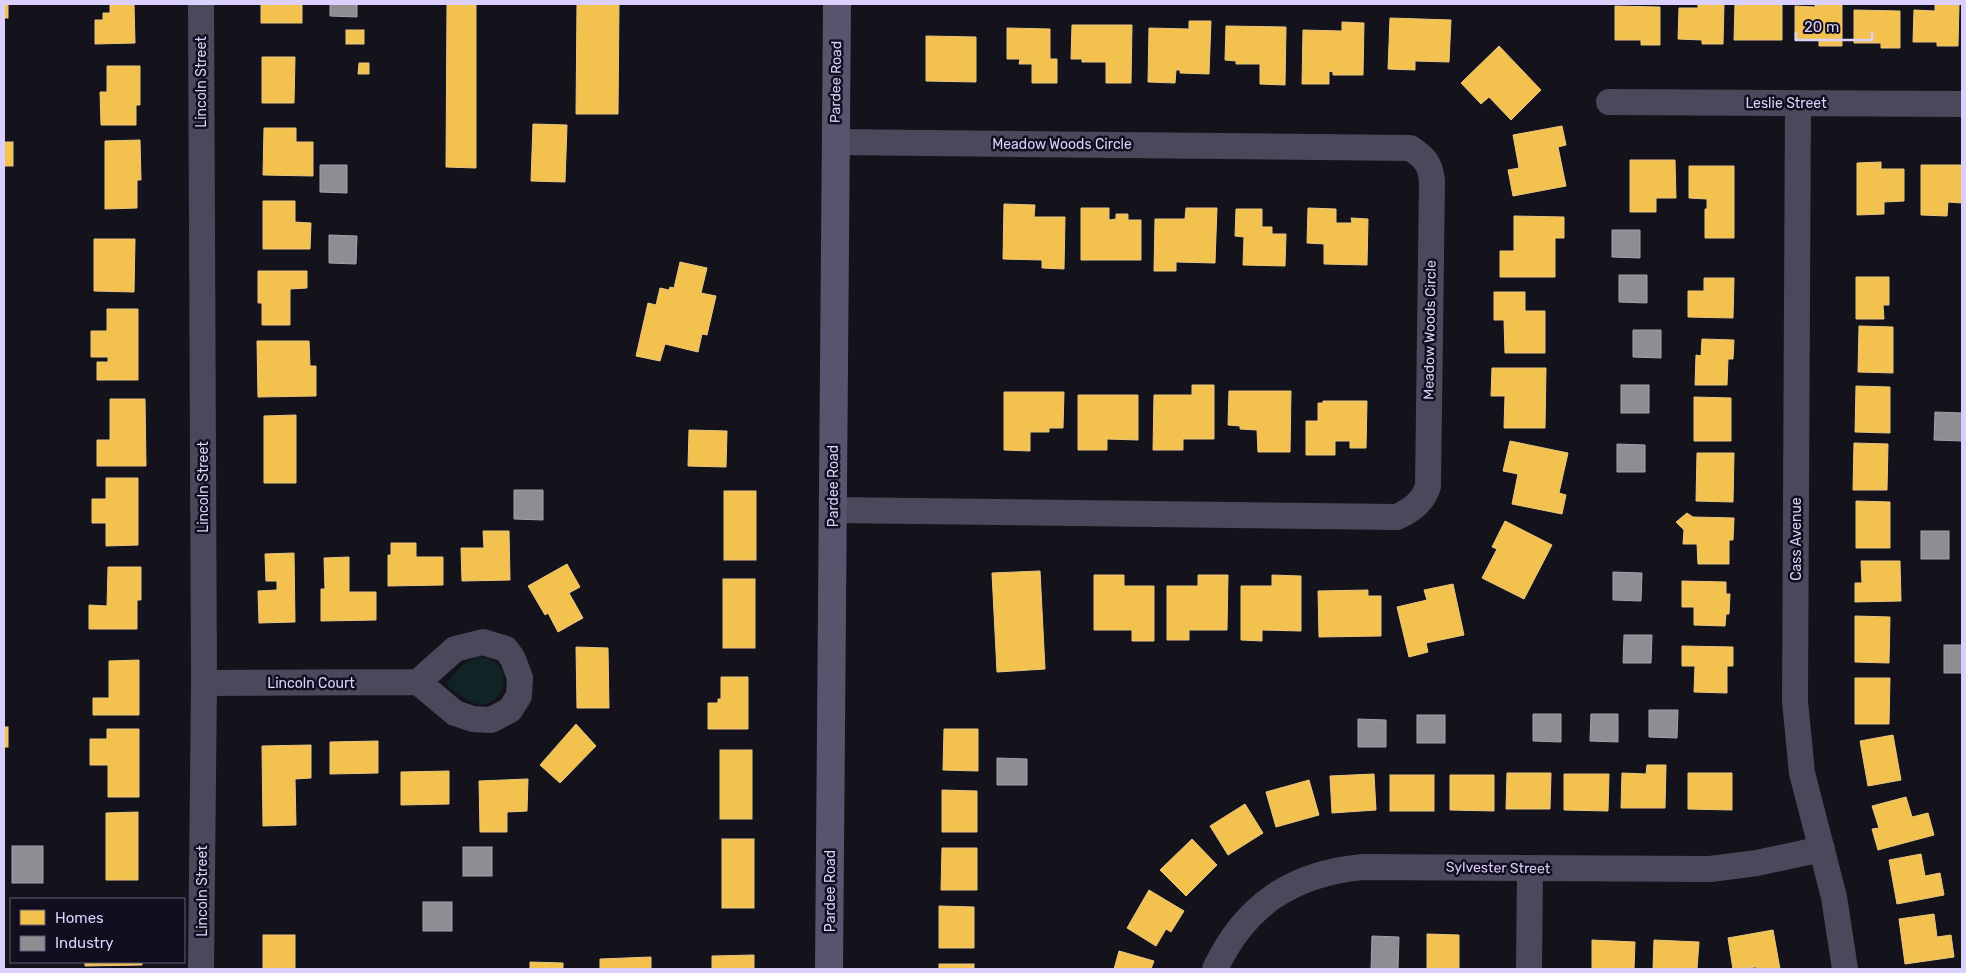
<svg xmlns="http://www.w3.org/2000/svg" width="1966" height="973" viewBox="0 0 1966 973" font-family="Rubik,sans-serif">
<rect width="100%" height="100%" fill="#14121b"/>
<path fill="#122326" d="M478,657C525,658 501,729 460,695C455,691 449,688 446,683L464,664Z"/>
<g fill="#f2c14e" stroke="#ebc682">
<rect x="4" y="4" width="4" height="14"/>
<polygon points="110,4 134,4 135,43 95,44 95,20 103,20 103,13 110,13"/>
<rect x="261" y="4" width="41" height="19"/>
<polygon points="447,4 476,4 476,168 446,167"/>
<polygon points="577,4 619,4 618,114 576,114"/>
<polygon points="1698,4 1724,4 1723,44 1702,44 1702,40 1678,39 1679,8 1698,8"/>
<polygon points="1735,4 1782,4 1782,40 1734,40"/>
<polygon points="1815,4 1842,4 1842,46 1819,46 1819,40 1795,40 1795,6 1815,7"/>
<polygon points="1935,4 1959,4 1958,46 1937,46 1937,42 1913,42 1914,10 1935,11"/>
<polygon points="1615,6 1660,7 1660,45 1641,45 1641,40 1615,40"/>
<polygon points="1854,10 1900,11 1900,48 1881,48 1881,43 1854,43"/>
<polygon points="1390,18 1451,20 1449,62 1415,61 1415,70 1388,69"/>
<polygon points="1189,21 1211,21 1209,74 1180,73 1180,70 1176,70 1175,83 1148,82 1149,28 1189,29"/>
<polygon points="1342,22 1364,23 1363,75 1333,75 1333,72 1329,71 1329,84 1302,84 1303,30 1342,31"/>
<polygon points="1072,25 1132,25 1131,83 1106,83 1106,62 1082,62 1082,59 1071,59"/>
<polygon points="1226,26 1286,27 1285,85 1260,84 1260,64 1236,64 1236,61 1225,60"/>
<polygon points="1007,28 1050,29 1050,59 1057,59 1057,83 1032,83 1032,64 1019,64 1020,59 1007,59"/>
<rect x="346" y="30" width="18" height="14"/>
<polygon points="926,36 976,37 976,82 926,81"/>
<polygon points="1499,46 1541,90 1511,120 1489,97 1481,104 1461,83"/>
<polygon points="262,57 295,57 294,103 262,103"/>
<polygon points="359,63 369,63 369,74 358,74"/>
<polygon points="107,66 140,66 140,105 136,105 136,125 101,125 100,92 107,92"/>
<polygon points="533,124 567,125 565,182 531,181"/>
<polygon points="1562,126 1566,145 1558,147 1566,186 1513,196 1508,170 1519,168 1513,135"/>
<polygon points="264,128 296,128 296,142 313,142 313,176 263,175"/>
<polygon points="140,140 141,180 137,180 137,208 105,209 105,141"/>
<rect x="4" y="142" width="9" height="24"/>
<polygon points="1630,160 1675,160 1676,198 1656,198 1656,212 1630,212"/>
<polygon points="1881,162 1881,169 1904,169 1904,201 1884,202 1884,214 1857,215 1857,163"/>
<polygon points="1921,165 1962,165 1962,203 1948,202 1947,216 1921,215"/>
<polygon points="1689,166 1734,166 1734,238 1705,238 1705,209 1707,209 1707,199 1689,198"/>
<polygon points="263,201 295,201 295,222 311,223 310,249 263,249"/>
<polygon points="1004,204 1035,205 1034,217 1065,217 1064,269 1042,268 1042,260 1003,259"/>
<polygon points="1081,208 1109,208 1109,220 1116,219 1116,214 1128,214 1128,220 1141,220 1141,260 1081,260"/>
<polygon points="1186,208 1217,208 1215,263 1176,262 1176,271 1154,271 1155,219 1185,219"/>
<polygon points="1308,208 1336,209 1336,223 1352,223 1351,218 1368,219 1367,265 1324,264 1324,244 1307,243"/>
<polygon points="1236,209 1262,209 1262,227 1272,227 1272,234 1286,234 1285,266 1243,265 1244,237 1235,236"/>
<polygon points="1514,216 1564,217 1564,238 1555,238 1555,277 1500,277 1500,251 1514,251"/>
<polygon points="94,239 135,239 134,292 94,291"/>
<polygon points="680,262 707,268 701,293 716,296 707,335 702,334 698,352 665,344 660,361 636,356 648,303 656,305 660,288 669,290 670,287 674,288"/>
<polygon points="258,271 307,271 307,288 290,289 290,325 262,325 262,303 258,303"/>
<polygon points="1856,277 1889,277 1889,305 1883,305 1884,319 1856,319"/>
<polygon points="1704,278 1734,278 1733,318 1688,317 1688,291 1704,291"/>
<polygon points="1494,292 1525,292 1525,311 1545,311 1545,353 1505,353 1504,320 1494,320"/>
<polygon points="107,309 138,309 138,380 97,380 97,362 108,362 108,357 91,357 91,331 107,331"/>
<polygon points="1859,326 1893,327 1893,373 1858,372"/>
<polygon points="1702,339 1734,340 1733,359 1728,359 1727,385 1695,385 1696,355 1701,356"/>
<polygon points="257,341 309,341 310,366 316,366 316,396 258,397"/>
<polygon points="1492,368 1546,368 1545,428 1504,428 1505,396 1491,396"/>
<polygon points="1192,385 1214,385 1214,439 1183,439 1183,450 1153,450 1154,395 1192,395"/>
<polygon points="1856,386 1890,387 1890,433 1855,432"/>
<polygon points="1229,391 1291,391 1290,452 1258,452 1257,430 1240,429 1240,426 1228,425"/>
<polygon points="1004,392 1064,392 1063,428 1049,428 1049,432 1030,432 1030,451 1004,450"/>
<polygon points="1078,395 1138,395 1138,440 1107,439 1107,450 1078,450"/>
<polygon points="1694,397 1731,398 1731,441 1694,441"/>
<polygon points="110,399 145,399 146,466 97,466 97,440 110,440"/>
<polygon points="1323,401 1367,401 1366,448 1350,448 1350,441 1335,441 1335,455 1306,455 1306,421 1318,421 1318,403 1323,403"/>
<polygon points="296,415 296,483 264,483 264,416"/>
<polygon points="689,430 727,431 726,467 688,466"/>
<polygon points="1510,441 1568,453 1559,493 1566,495 1562,514 1512,504 1518,474 1503,471"/>
<polygon points="1854,443 1888,444 1887,490 1853,490"/>
<polygon points="1697,453 1734,453 1733,502 1696,501"/>
<polygon points="106,478 138,478 138,545 106,546 106,523 92,523 92,499 106,499"/>
<rect x="724" y="491" width="32" height="69"/>
<polygon points="1856,501 1890,502 1890,548 1856,548"/>
<polygon points="1687,513 1693,517 1734,518 1733,540 1729,540 1729,564 1698,564 1697,544 1683,544 1684,530 1676,522"/>
<polygon points="1505,521 1552,545 1524,599 1482,578 1497,549 1492,547"/>
<polygon points="483,531 509,531 510,580 462,581 461,548 484,548"/>
<polygon points="391,543 416,543 416,557 443,557 443,585 388,586 388,555 391,555"/>
<polygon points="294,553 295,622 259,623 258,591 277,590 277,581 266,581 265,554"/>
<polygon points="349,557 349,592 376,592 376,620 321,621 321,589 325,589 324,558"/>
<polygon points="1861,561 1900,561 1901,601 1855,602 1855,583 1862,583"/>
<polygon points="567,564 580,587 569,593 583,618 558,632 548,613 545,615 528,586"/>
<polygon points="108,567 141,567 141,600 137,600 137,629 89,629 89,605 107,606"/>
<polygon points="1040,571 1045,669 997,672 992,573"/>
<polygon points="1094,575 1124,575 1124,586 1154,586 1154,641 1132,641 1132,630 1094,630"/>
<polygon points="1198,575 1228,575 1227,630 1189,630 1189,640 1167,640 1167,586 1198,586"/>
<polygon points="1272,575 1301,576 1301,631 1262,630 1262,641 1241,640 1241,586 1272,586"/>
<rect x="723" y="579" width="32" height="69"/>
<polygon points="1682,581 1726,582 1726,594 1730,594 1729,614 1726,614 1725,626 1694,625 1694,607 1682,607"/>
<polygon points="1453,584 1464,635 1426,643 1428,652 1409,657 1397,607 1427,600 1424,590"/>
<polygon points="1368,590 1368,596 1381,596 1381,636 1319,637 1318,591"/>
<polygon points="1855,616 1890,617 1889,663 1855,662"/>
<polygon points="1682,646 1733,647 1733,666 1727,666 1727,693 1694,692 1695,666 1682,666"/>
<polygon points="576,647 608,648 609,708 577,708"/>
<polygon points="139,660 139,715 93,715 93,698 109,698 109,661"/>
<polygon points="721,677 748,677 748,729 708,729 708,703 718,703 718,699 721,699"/>
<polygon points="1855,678 1890,678 1889,724 1855,724"/>
<polygon points="576,724 596,746 560,783 540,765"/>
<rect x="4" y="727" width="4" height="20"/>
<polygon points="107,729 139,729 139,797 108,797 108,765 90,765 90,739 107,739"/>
<polygon points="944,729 978,729 978,771 943,770"/>
<polygon points="1893,735 1901,780 1868,786 1860,741"/>
<polygon points="378,741 378,773 330,774 330,742"/>
<polygon points="311,745 311,778 295,779 296,825 263,826 262,746"/>
<rect x="720" y="750" width="32" height="69"/>
<polygon points="1647,765 1666,765 1665,808 1621,808 1622,773 1646,774"/>
<polygon points="449,771 449,804 401,805 401,772"/>
<polygon points="1507,773 1551,773 1550,809 1506,809"/>
<polygon points="1688,773 1732,773 1732,810 1688,809"/>
<polygon points="1374,774 1376,810 1332,813 1330,776"/>
<polygon points="1564,774 1609,774 1608,811 1564,810"/>
<rect x="1390" y="775" width="44" height="36"/>
<polygon points="1450,775 1494,775 1494,811 1450,810"/>
<polygon points="528,779 527,811 507,812 507,832 480,832 479,781"/>
<polygon points="1309,780 1319,815 1276,827 1266,792"/>
<polygon points="942,790 977,791 977,832 942,832"/>
<polygon points="1906,797 1912,817 1928,813 1934,835 1878,850 1872,829 1879,828 1872,806"/>
<polygon points="1245,804 1263,833 1228,855 1210,826"/>
<polygon points="138,812 138,880 106,880 106,813"/>
<rect x="722" y="839" width="32" height="69"/>
<polygon points="1192,839 1217,865 1186,896 1160,870"/>
<polygon points="942,848 977,848 977,890 941,890"/>
<polygon points="1921,854 1925,876 1940,873 1944,895 1897,904 1889,860"/>
<polygon points="1149,890 1184,911 1171,932 1166,929 1156,946 1127,928"/>
<polygon points="939,906 974,907 974,948 939,948"/>
<polygon points="1934,914 1937,937 1951,935 1954,957 1905,964 1899,919"/>
<polygon points="1773,930 1780,969 1757,969 1756,967 1733,969 1728,938"/>
<polygon points="1427,934 1459,935 1459,969 1427,969"/>
<rect x="263" y="935" width="32" height="34"/>
<polygon points="1592,940 1635,942 1634,969 1592,969"/>
<polygon points="1654,940 1699,942 1697,969 1653,969"/>
<polygon points="1119,951 1154,961 1151,969 1114,969"/>
<polygon points="754,955 754,969 712,969 712,956"/>
<polygon points="651,957 651,969 600,969 600,959"/>
<polygon points="85,962 142,962 142,965 85,966"/>
<polygon points="530,962 563,963 563,969 530,969"/>
<rect x="939" y="964" width="35" height="5"/>
</g>
<g fill="#8d8d92" stroke="#a4a1b2">
<polygon points="330,4 357,4 357,17 330,16"/>
<polygon points="320,165 347,165 347,193 320,192"/>
<polygon points="1612,230 1640,230 1640,258 1612,257"/>
<polygon points="329,235 357,236 356,264 329,263"/>
<polygon points="1619,275 1647,275 1647,303 1619,302"/>
<polygon points="1633,330 1661,330 1661,358 1633,357"/>
<rect x="1621" y="385" width="28" height="28"/>
<polygon points="1935,412 1962,413 1962,441 1934,440"/>
<polygon points="1617,444 1645,445 1645,472 1617,472"/>
<polygon points="514,490 543,490 543,520 514,519"/>
<rect x="1921" y="531" width="28" height="28"/>
<polygon points="1613,572 1642,573 1641,601 1613,600"/>
<polygon points="1624,635 1652,635 1651,663 1623,663"/>
<rect x="1944" y="645" width="18" height="28"/>
<polygon points="1649,710 1678,710 1677,738 1649,737"/>
<polygon points="1533,714 1561,714 1561,742 1533,741"/>
<polygon points="1591,714 1618,714 1618,742 1590,741"/>
<rect x="1417" y="715" width="28" height="28"/>
<polygon points="1358,719 1386,720 1386,747 1358,747"/>
<polygon points="997,758 1027,759 1027,785 997,785"/>
<rect x="12" y="846" width="31" height="37"/>
<rect x="463" y="847" width="29" height="29"/>
<rect x="423" y="902" width="29" height="29"/>
<polygon points="1372,936 1399,937 1398,969 1371,969"/>
</g>
<g fill="none" stroke-linecap="round" stroke-linejoin="round">
<g stroke="#4a485b" stroke-width="26">
<polyline points="201,4 204,683 201,969"/>
<polyline points="1609,102 1962,104"/>
<polyline points="1798,103 1795,701 1802,773 1834,897 1845,969"/>
<path d="M833,510L1397,517C1412,510 1423,502 1428,486L1432,180C1430,163 1424,157 1410,148L835,142"/>
<polyline points="204,683 418,682 455,713 473,719 491,720 510,710 519,696 520,678 513,659 506,649 483,642 455,649 418,682"/>
<path d="M1215,969C1245,905 1292,874 1362,867L1710,869L1757,863L1822,849"/>
<polyline points="1529,969 1530,869"/>
</g>
<polyline stroke="#58546d" stroke-width="28" points="829,969 837,4"/>
</g>
<g text-anchor="middle" dominant-baseline="central" stroke-width="5" stroke-linejoin="round" paint-order="stroke">
<g font-size="14" fill="#dad0fb" stroke="#130e1f">
<text transform="translate(201 82) rotate(-90)">Lincoln Street</text>
<text transform="translate(836 82) rotate(-89)">Pardee Road</text>
<text x="1786" y="103">Leslie Street</text>
<text x="1062" y="144">Meadow Woods Circle</text>
<text transform="translate(1430 330) rotate(-89)">Meadow Woods Circle</text>
<text transform="translate(833 486) rotate(-90)">Pardee Road</text>
<text transform="translate(203 487) rotate(-90)">Lincoln Street</text>
<text transform="translate(1796 539) rotate(-90)">Cass Avenue</text>
<text x="311" y="683">Lincoln Court</text>
<text transform="translate(1498 868) rotate(1)">Sylvester Street</text>
<text transform="translate(202 891) rotate(-90)">Lincoln Street</text>
<text transform="translate(830 891) rotate(-90)">Pardee Road</text>
</g>
</g>
<rect width="1966" height="973" fill="none" stroke="#dad0fb" stroke-width="10"/>
<rect x="10" y="898" width="175" height="65" fill="#130e1f" stroke="#635c77"/>
<rect x="20" y="910" width="25" height="15" fill="#f2c14e" stroke="#635c77"/>
<text x="55" y="923" font-size="15" fill="#dad0fb">Homes</text>
<rect x="20" y="936" width="25" height="15" fill="#8d8d92" stroke="#635c77"/>
<text x="55" y="948" font-size="15" fill="#dad0fb">Industry</text>
<path d="M1796 32v8h76v-8" fill="none" stroke="#dad0fb" stroke-width="2.5"/>
<text x="1804" y="32" font-size="15" fill="#dad0fb" stroke="#130e1f" stroke-width="4" paint-order="stroke">20 m</text>
</svg>
